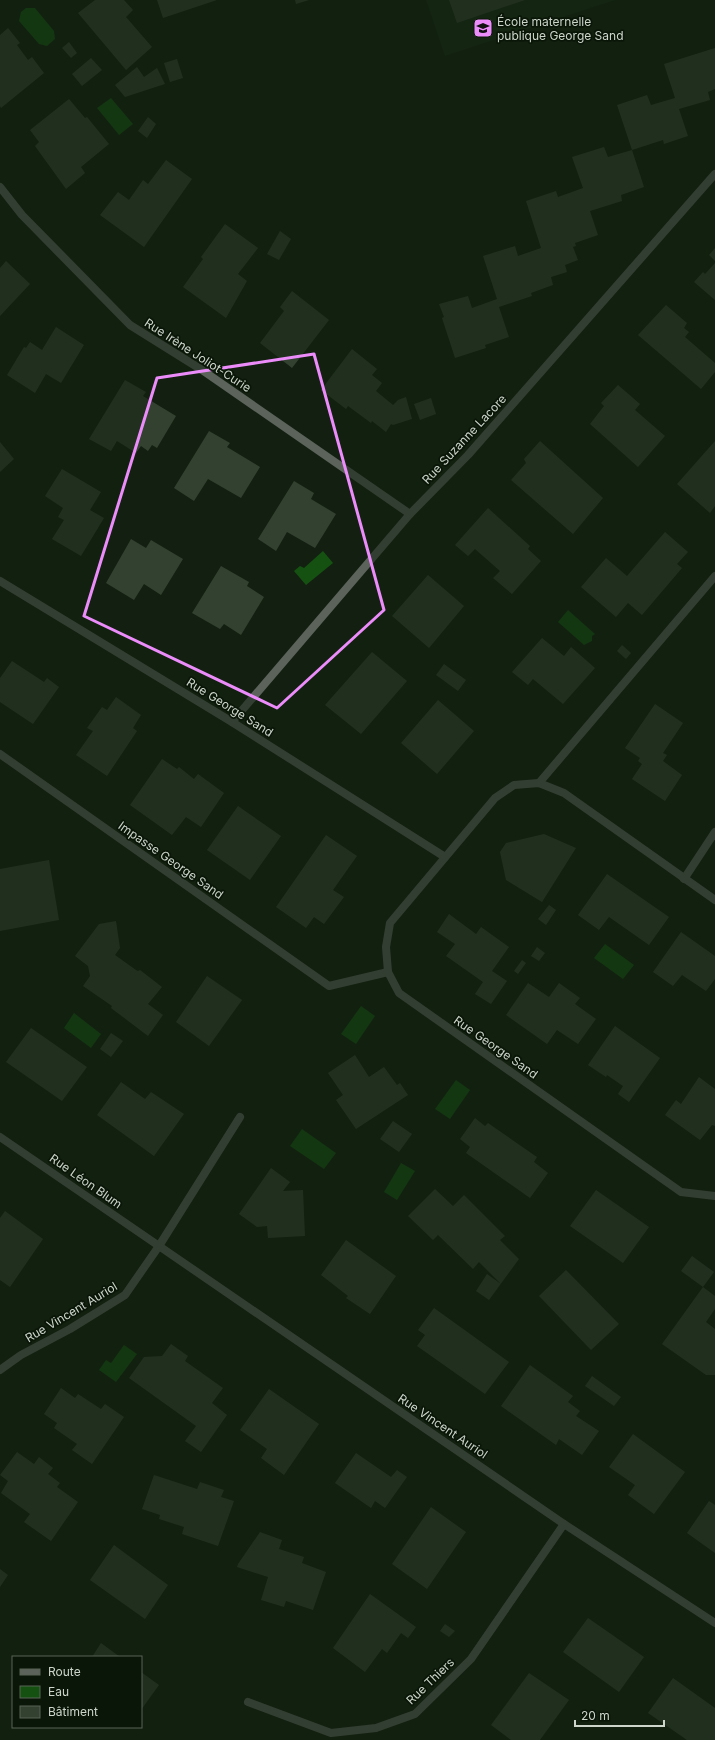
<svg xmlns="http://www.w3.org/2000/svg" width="715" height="1740" viewBox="0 0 715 1740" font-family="Inter,sans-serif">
<rect width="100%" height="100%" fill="#132011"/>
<polygon fill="#182a16" points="426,0 615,0 445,56"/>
<g fill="#155211">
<polygon points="26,8 35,8 54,31 55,39 47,46 39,44 19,21 21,12"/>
<polygon points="111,98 133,124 119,135 97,108"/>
<polygon points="323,551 333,563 306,585 294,571 300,566 304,568"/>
<polygon points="568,610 595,634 592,636 592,641 584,645 558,622"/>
<polygon points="605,944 634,965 623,979 594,958"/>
<polygon points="361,1006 375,1016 356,1044 341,1034"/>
<polygon points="74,1013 101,1034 91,1048 64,1028"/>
<polygon points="456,1080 470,1090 450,1119 435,1109"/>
<polygon points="302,1129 336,1153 324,1169 290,1146"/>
<polygon points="401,1163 415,1171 397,1200 384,1192"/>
<polygon points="124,1345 137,1354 116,1382 99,1370 106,1360 111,1363"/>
</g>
<g fill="#334131">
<polygon points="95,0 124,0 133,10 126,17 152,47 126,70 78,13"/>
<polygon points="157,0 217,0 163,18"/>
<polygon points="295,0 309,0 296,4"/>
<polygon points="449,0 525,0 457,23"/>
<polygon points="8,28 20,43 17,45 28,60 32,57 44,73 1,108 0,106 0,35"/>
<polygon points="69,42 77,53 71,58 62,48"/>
<polygon points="715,48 715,89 708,92 710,100 679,109 688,136 664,144 663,140 632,150 617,105 647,95 651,105 675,98 664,64"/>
<polygon points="91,58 102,70 82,86 72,74"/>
<polygon points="177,59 183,78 170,82 164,63"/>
<polygon points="137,67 144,77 157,68 165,84 125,97 115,85"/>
<polygon points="69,99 85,118 87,117 109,144 81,167 85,173 66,189 35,146 39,142 30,130"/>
<polygon points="148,117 156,124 147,138 138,131"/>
<polygon points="604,147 608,157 632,150 644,187 621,195 622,201 590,211 598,235 575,243 576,246 573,247 578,260 565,265 567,272 551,277 553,285 531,293 532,296 499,307 509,337 485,345 486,348 455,358 442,318 444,317 439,304 468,296 472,308 497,299 483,256 515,246 518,256 541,248 526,201 556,191 558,197 583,188 572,157"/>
<polygon points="166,160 192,179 144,247 100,215 118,192 129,200 143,180 148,184"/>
<polygon points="225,224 258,248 238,274 247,281 226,318 183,287 203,259 201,257"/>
<polygon points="280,231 291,239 279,260 267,254"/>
<polygon points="715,248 715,261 709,255"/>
<polygon points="6,261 30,284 0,316 0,268"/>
<polygon points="715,263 715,300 694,282 703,272 705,274"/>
<polygon points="292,291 329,320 292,368 260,343 284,311 280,307"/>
<polygon points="666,305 687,323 684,328 689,332 685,337 715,363 715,372 701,389 638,335"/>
<polygon points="56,327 84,345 61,383 46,374 35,393 7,375 24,347 26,348 30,342 42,350"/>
<polygon points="352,349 377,369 372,375 382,383 376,391 393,405 398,400 406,397 412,419 393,425 391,424 386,432 372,421 371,423 348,406 346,409 321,390"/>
<polygon points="125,380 146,392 143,396 176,416 157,448 152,445 148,451 141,446 136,453 117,441 111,451 89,439"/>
<polygon points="618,385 640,404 635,410 665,436 638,467 590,424 604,406 601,403"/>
<polygon points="431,398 436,414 420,420 414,404"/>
<polygon points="209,431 230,443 227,447 260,467 241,498 208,479 194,501 174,488"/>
<polygon points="540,441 603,498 573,534 511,480 526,463 524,459"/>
<polygon points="715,441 715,506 710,513 677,484"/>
<polygon points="0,442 14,459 0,472"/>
<polygon points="62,469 101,492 90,510 104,518 81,556 52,539 64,520 58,517 63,508 45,496"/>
<polygon points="294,481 314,493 311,499 336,514 315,548 287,532 276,551 258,539"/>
<polygon points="488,508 530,546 528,549 541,561 512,594 493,578 500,571 475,549 468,556 455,545"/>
<polygon points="665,532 688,552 677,564 682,568 642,615 628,603 616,617 581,587 606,558 627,576"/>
<polygon points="131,539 146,548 151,540 183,559 161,595 144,584 134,600 106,583"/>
<polygon points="221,566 249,582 247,586 264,597 241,635 224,624 220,629 192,613"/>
<polygon points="428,575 464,606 429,648 392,616"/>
<polygon points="542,638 564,656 571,647 595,668 563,704 533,679 528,685 512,672"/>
<polygon points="622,645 631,653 626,659 617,651"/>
<polygon points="372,652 407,681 361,734 325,705"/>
<polygon points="12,661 44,682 47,678 59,687 33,724 0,702 0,678"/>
<polygon points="444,664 466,680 458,691 436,675"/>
<polygon points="116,697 141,715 133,728 137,731 107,776 76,755 93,731 87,728 102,707 107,710"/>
<polygon points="438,700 474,731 437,774 401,743"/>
<polygon points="655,704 683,723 663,753 667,755 663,761 682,775 665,801 632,779 642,764 638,761 640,758 625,748"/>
<polygon points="162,759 177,769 179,767 194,779 198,774 224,793 201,827 186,817 172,835 130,805"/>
<polygon points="238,806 281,836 250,880 207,850"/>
<polygon points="544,834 576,848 542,902 506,880 500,852 506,843"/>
<polygon points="326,835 357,856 333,890 344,897 324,924 314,917 306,928 276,907"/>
<polygon points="49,860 59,920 0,931 0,869"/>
<polygon points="607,874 669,917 649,945 609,917 599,930 578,915"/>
<polygon points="549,905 556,910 546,925 538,919"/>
<polygon points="449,914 476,934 481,927 509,947 492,971 507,981 491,1004 475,994 483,982 446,956 455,944 437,932"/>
<polygon points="116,921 120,948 115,955 136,970 138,971 140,970 162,987 148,1004 163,1015 148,1036 111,1008 112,1006 83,986 90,976 88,966 75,956 99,924"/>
<polygon points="681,932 715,956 715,979 706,991 682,975 673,986 653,972"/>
<polygon points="537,947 545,953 539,961 531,956"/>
<polygon points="522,960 526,963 518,974 514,971"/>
<polygon points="207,976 242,1000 209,1046 176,1022"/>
<polygon points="528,983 549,997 559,983 580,998 575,1004 596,1019 578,1044 557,1030 547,1044 506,1015"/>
<polygon points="615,1026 660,1058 629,1102 618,1094 623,1086 607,1075 606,1077 588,1065"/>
<polygon points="31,1028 87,1067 62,1101 6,1062"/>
<polygon points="111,1033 123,1041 111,1057 100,1049"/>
<polygon points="355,1055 369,1077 384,1067 397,1085 400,1083 408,1095 356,1129 336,1100 343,1095 328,1073"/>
<polygon points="699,1077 715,1089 715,1126 712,1125 700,1140 665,1115 676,1100 681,1104"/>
<polygon points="121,1082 145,1099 151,1092 184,1114 154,1156 97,1115"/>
<polygon points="475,1118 485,1126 488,1123 537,1157 534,1162 548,1173 530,1198 466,1153 470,1147 460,1139"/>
<polygon points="393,1121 412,1134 399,1152 380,1139"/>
<polygon points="271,1168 290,1182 283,1191 303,1190 305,1236 268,1238 267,1226 257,1227 239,1214"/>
<polygon points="435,1189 453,1206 464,1195 505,1236 500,1240 519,1259 489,1300 476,1291 487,1274 501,1284 479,1262 473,1269 438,1235 433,1240 408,1216"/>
<polygon points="596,1190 649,1227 623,1263 570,1226"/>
<polygon points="5,1211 43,1239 10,1287 0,1280 0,1218"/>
<polygon points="346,1240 396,1276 370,1314 346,1298 348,1296 321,1275"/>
<polygon points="692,1256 714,1272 703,1287 715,1296 715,1309 706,1322 715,1329 715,1375 706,1375 662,1344 703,1287 681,1271"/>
<polygon points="566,1270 619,1324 591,1350 539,1296"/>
<polygon points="434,1308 509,1362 485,1394 417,1346 425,1335 418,1330"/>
<polygon points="171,1344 188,1356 185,1361 223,1388 212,1403 227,1415 201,1452 185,1441 196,1426 129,1378 144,1357 162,1356"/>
<polygon points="530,1365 573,1396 568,1402 580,1411 576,1416 599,1431 582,1455 559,1439 556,1445 501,1406"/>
<polygon points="592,1376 621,1397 614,1406 585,1386"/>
<polygon points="61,1388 75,1398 78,1394 101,1409 105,1404 124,1417 92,1464 72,1450 77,1444 54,1428 57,1423 44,1414"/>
<polygon points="269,1389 319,1424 284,1475 261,1458 267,1449 240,1430"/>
<polygon points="633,1434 685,1472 654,1514 628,1495 635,1485 609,1467"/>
<polygon points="17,1452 34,1464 39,1457 53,1468 48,1474 60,1483 57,1487 78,1502 51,1541 24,1522 30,1514 1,1493 8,1481 0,1475"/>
<polygon points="356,1453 391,1477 397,1470 407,1477 385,1508 375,1501 371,1508 335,1483"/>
<polygon points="154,1475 197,1489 200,1482 224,1490 221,1497 234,1501 218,1546 182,1534 184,1527 159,1519 160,1515 142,1509"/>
<polygon points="709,1501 715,1505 715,1553 687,1533"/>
<polygon points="431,1507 466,1532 427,1589 392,1564"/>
<polygon points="260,1532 282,1540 279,1549 304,1557 302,1563 326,1572 313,1610 286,1601 284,1607 261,1600 268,1577 237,1567 238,1564"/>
<polygon points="114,1545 168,1585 145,1619 90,1580"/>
<polygon points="0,1569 8,1575 0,1587"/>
<polygon points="370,1594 416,1627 408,1638 401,1633 387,1653 382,1649 365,1672 333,1648"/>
<polygon points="588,1618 644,1657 619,1692 563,1652"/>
<polygon points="445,1624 455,1631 449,1637 440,1631"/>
<polygon points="101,1643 120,1657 92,1657"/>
<polygon points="141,1672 159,1685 141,1710"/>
<polygon points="529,1673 569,1700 540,1740 511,1740 491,1725"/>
<polygon points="673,1678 715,1708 715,1740 687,1740 648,1713"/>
</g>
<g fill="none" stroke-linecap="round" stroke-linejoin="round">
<g stroke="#5c635b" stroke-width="8">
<polyline points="0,187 22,215 130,325 202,370 410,514"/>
<polyline points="0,581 232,722 445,857"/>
<polyline points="232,722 410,514 468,455 715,174"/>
<polyline points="0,754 329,986 388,972"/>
<polyline points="539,783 715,576"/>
<polyline points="684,879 715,832"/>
<polyline points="715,900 564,793 539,783 514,785 495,798 390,923 386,947 388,972 399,993 681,1192 715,1196"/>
<polyline points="0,1137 159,1246 240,1117"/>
<polyline points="0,1370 21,1355 70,1329 125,1295 159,1246 564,1524 715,1623"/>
<polyline points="248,1702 331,1733 376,1728 415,1714 471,1659 564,1524"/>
</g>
</g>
<path d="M0 0H715V1740H0ZM314,354L384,610L277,708L84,616L157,378Z" fill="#132011" fill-opacity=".55" fill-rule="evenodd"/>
<path fill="none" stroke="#ec8cfb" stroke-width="3" stroke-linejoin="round" d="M314,354L384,610L277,708L84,616L157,378Z"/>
<defs>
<g id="school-square" transform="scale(1)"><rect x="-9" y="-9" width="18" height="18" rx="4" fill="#ec8cfb" stroke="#0a1708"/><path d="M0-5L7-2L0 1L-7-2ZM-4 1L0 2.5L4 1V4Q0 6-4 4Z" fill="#111"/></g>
</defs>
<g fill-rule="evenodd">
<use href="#school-square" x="483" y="28"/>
</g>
<g text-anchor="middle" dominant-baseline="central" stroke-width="3.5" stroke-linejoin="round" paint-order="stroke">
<g font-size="12" fill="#cdd5cb" stroke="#0a1708" text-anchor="start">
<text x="497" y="21">École maternelle<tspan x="497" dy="14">publique George Sand</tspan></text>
</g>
<g font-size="12" fill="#cdd5cb" stroke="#0a1708">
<text transform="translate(198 355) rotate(33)">Rue Irène Joliot-Curie</text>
<text transform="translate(464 439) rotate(-47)">Rue Suzanne Lacore</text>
<text transform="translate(230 707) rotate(32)">Rue George Sand</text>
<text transform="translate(171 860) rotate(35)">Impasse George Sand</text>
<text transform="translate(496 1047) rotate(35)">Rue George Sand</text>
<text transform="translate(86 1181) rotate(35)">Rue Léon Blum</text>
<text transform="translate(71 1312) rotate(-31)">Rue Vincent Auriol</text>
<text transform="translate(443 1426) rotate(34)">Rue Vincent Auriol</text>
<text transform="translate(430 1681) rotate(-44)">Rue Thiers</text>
</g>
</g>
<rect x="12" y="1656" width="130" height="72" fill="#0a1708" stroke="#586356"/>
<rect x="20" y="1669" width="20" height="6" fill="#5c635b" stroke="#586356"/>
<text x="48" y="1676" font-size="12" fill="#cdd5cb">Route</text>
<rect x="20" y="1686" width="20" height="12" fill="#155211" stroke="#586356"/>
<text x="48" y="1696" font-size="12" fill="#cdd5cb">Eau</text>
<rect x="20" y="1706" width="20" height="12" fill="#334131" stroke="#586356"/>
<text x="48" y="1716" font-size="12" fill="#cdd5cb">Bâtiment</text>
<path d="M575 1720v6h89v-6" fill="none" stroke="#cdd5cb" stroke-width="2"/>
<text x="581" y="1720" font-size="12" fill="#cdd5cb" stroke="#0a1708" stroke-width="3" paint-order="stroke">20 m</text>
</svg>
